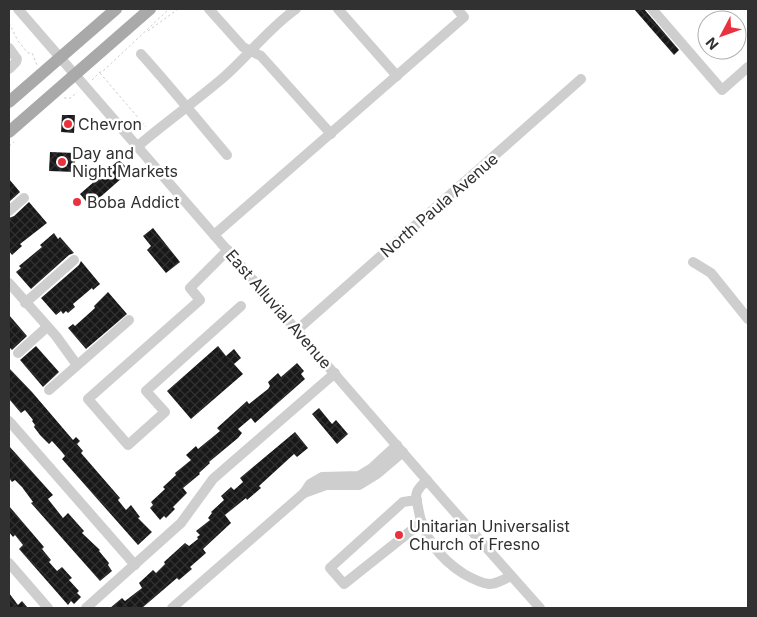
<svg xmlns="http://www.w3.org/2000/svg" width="757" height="617" viewBox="0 0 757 617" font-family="Inter,sans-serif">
<defs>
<pattern id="building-cross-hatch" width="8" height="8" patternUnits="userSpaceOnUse" patternTransform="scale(1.25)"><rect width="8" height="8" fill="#181818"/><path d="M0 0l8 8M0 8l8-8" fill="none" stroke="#313131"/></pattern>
</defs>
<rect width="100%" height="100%" fill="#fff"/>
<g fill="url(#building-cross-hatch)">
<polygon points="634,9 644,9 679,50 674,55"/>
<polygon points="62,115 75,115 74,133 61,132"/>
<polygon points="50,152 75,153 75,172 49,171"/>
<polygon points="119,160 130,171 90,206 80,194"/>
<polygon points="9,179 20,192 9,202"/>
<polygon points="29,202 47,223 20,244 22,246 12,255 9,251 9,218 14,216"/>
<polygon points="153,228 180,262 166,273 147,250 151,246 143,236"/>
<polygon points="54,233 58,239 60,237 74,253 69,255 31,289 16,272 21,268 19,266 42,247 40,245"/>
<polygon points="81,261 100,284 93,290 92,288 73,304 75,307 68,313 66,311 63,314 61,311 56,315 41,298 79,265"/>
<polygon points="108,292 127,314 86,349 68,328 73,324 75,326 95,308 94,306"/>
<polygon points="9,315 27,336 12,350 9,347"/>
<polygon points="36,346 59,372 43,387 20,360"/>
<polygon points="218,346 226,356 234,349 241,358 234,364 243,374 191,419 167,391"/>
<polygon points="297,363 304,371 301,374 305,379 255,423 251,418 238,429 242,433 238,438 209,462 210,463 199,473 200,474 183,488 187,493 173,507 175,509 166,518 164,516 160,520 150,508 153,505 151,502 165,489 163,487 176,475 175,473 191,460 186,455 196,446 198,449 220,431 217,428 247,401 249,404 268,389 270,386 268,382 278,373 281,377"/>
<polygon points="9,368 32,392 73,440 76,437 80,441 77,444 83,451 81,453 120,498 118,500 126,510 131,505 140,517 138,518 152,532 138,545 62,459 65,456 61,451 52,441 49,444 40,435 34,427 35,425 32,421 33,420 25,410 21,413 9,399"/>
<polygon points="319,408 332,424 336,420 348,434 337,444 312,414"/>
<polygon points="295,432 308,448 297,457 294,454 259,486 261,488 247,500 246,498 225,515 231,523 203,549 206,553 190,567 192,569 179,580 177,578 142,608 110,608 122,598 125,601 142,588 139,583 153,570 156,573 165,564 164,562 185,543 189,546 198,539 197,537 200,535 196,531 210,520 208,518 212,513 211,512 224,500 221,496 231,487 234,490 243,482 240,478"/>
<polygon points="9,446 53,495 48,499 63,518 68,513 84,531 82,533 100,550 99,551 109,563 108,565 112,571 100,581 31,503 33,502 22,487 15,480 12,482 9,478"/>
<polygon points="9,506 44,547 42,549 51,560 49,562 57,571 62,567 72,578 69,580 79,591 77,593 81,597 74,604 71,601 68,605 19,549 23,545 15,535 13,537 9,532"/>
<polygon points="9,593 18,605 22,601 28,608 9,608"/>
</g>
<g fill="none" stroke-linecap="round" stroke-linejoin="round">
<g stroke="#cecece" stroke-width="1" stroke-dasharray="2.5 2.5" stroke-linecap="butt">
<polyline points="722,9 736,9"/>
<polyline points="9,23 18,41 28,53 32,53 37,65"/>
<polyline points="148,31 178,9"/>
<polyline points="100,73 146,127"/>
<polyline points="92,80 100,72 102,72 169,9"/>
<polyline points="64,98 71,98 77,92"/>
<polyline points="9,146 14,142"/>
</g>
<g stroke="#cecece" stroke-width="10">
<polyline points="18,9 444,500 540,608"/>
<polyline points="209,9 243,47 261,56 331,134"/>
<polyline points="338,9 397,76"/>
<polyline points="652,9 722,90 748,67"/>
<polyline points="9,48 17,59 16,62 9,69"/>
<path d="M141,54C171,87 198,121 227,155"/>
<path d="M138,146C166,122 196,101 224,77C249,55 269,28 296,9"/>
<polyline points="9,211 24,198"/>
<polyline points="214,235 464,17 457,9"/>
<polyline points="228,250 190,288 200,300 88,399 128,445 165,412 146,391 241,306"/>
<polyline points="693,262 711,273 748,319"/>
<polyline points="9,283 56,336 77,365"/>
<polyline points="25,303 74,260"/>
<polyline points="297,330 581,79"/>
<polyline points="18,353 47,327"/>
<polyline points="49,390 129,320"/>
<polyline points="9,421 135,565"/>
<polyline points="397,445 372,468 359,476 322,477 310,484 304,493 326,485 359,485 377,474 403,452"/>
<path d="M427,480C424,483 419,487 417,492C415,496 417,502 418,507C422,536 440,559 464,574C471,578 481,583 489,584C497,584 504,579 511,576"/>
<polyline points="417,500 403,502 330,568 344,584 422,522"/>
<polyline points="9,563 48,608"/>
<polyline points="86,608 181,523 213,479 221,472 335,373"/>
<polyline points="172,608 304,493"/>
</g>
<g stroke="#a9a9a9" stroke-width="12">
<polyline points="9,102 116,9"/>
<polyline points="9,132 150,9"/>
</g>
</g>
<g fill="#ea323e" stroke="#fff" stroke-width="2">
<circle cx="68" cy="124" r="5"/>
<circle cx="62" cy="162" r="5"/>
<circle cx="77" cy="202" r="5"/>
<circle cx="399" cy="535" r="5"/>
</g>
<g text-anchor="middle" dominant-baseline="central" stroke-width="5" stroke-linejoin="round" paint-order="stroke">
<g font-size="16" fill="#313131" stroke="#fff" text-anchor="start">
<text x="78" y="124">Chevron</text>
<text x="72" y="153">Day and<tspan x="72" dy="18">Night Markets</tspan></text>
<text x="87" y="202">Boba Addict</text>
<text x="409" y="526">Unitarian Universalist<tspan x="409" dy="18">Church of Fresno</tspan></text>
</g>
<g font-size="16" fill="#313131" stroke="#fff">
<text transform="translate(439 205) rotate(-41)">North Paula Avenue</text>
<text transform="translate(279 309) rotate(49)">East Alluvial Avenue</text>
</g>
</g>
<rect width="757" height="617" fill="none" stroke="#313131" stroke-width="20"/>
<g transform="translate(722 35) rotate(229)"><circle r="24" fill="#ffffff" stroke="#adadad"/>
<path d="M0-4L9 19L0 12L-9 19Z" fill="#ea323e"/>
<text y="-8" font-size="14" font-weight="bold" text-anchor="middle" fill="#313131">N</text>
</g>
</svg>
